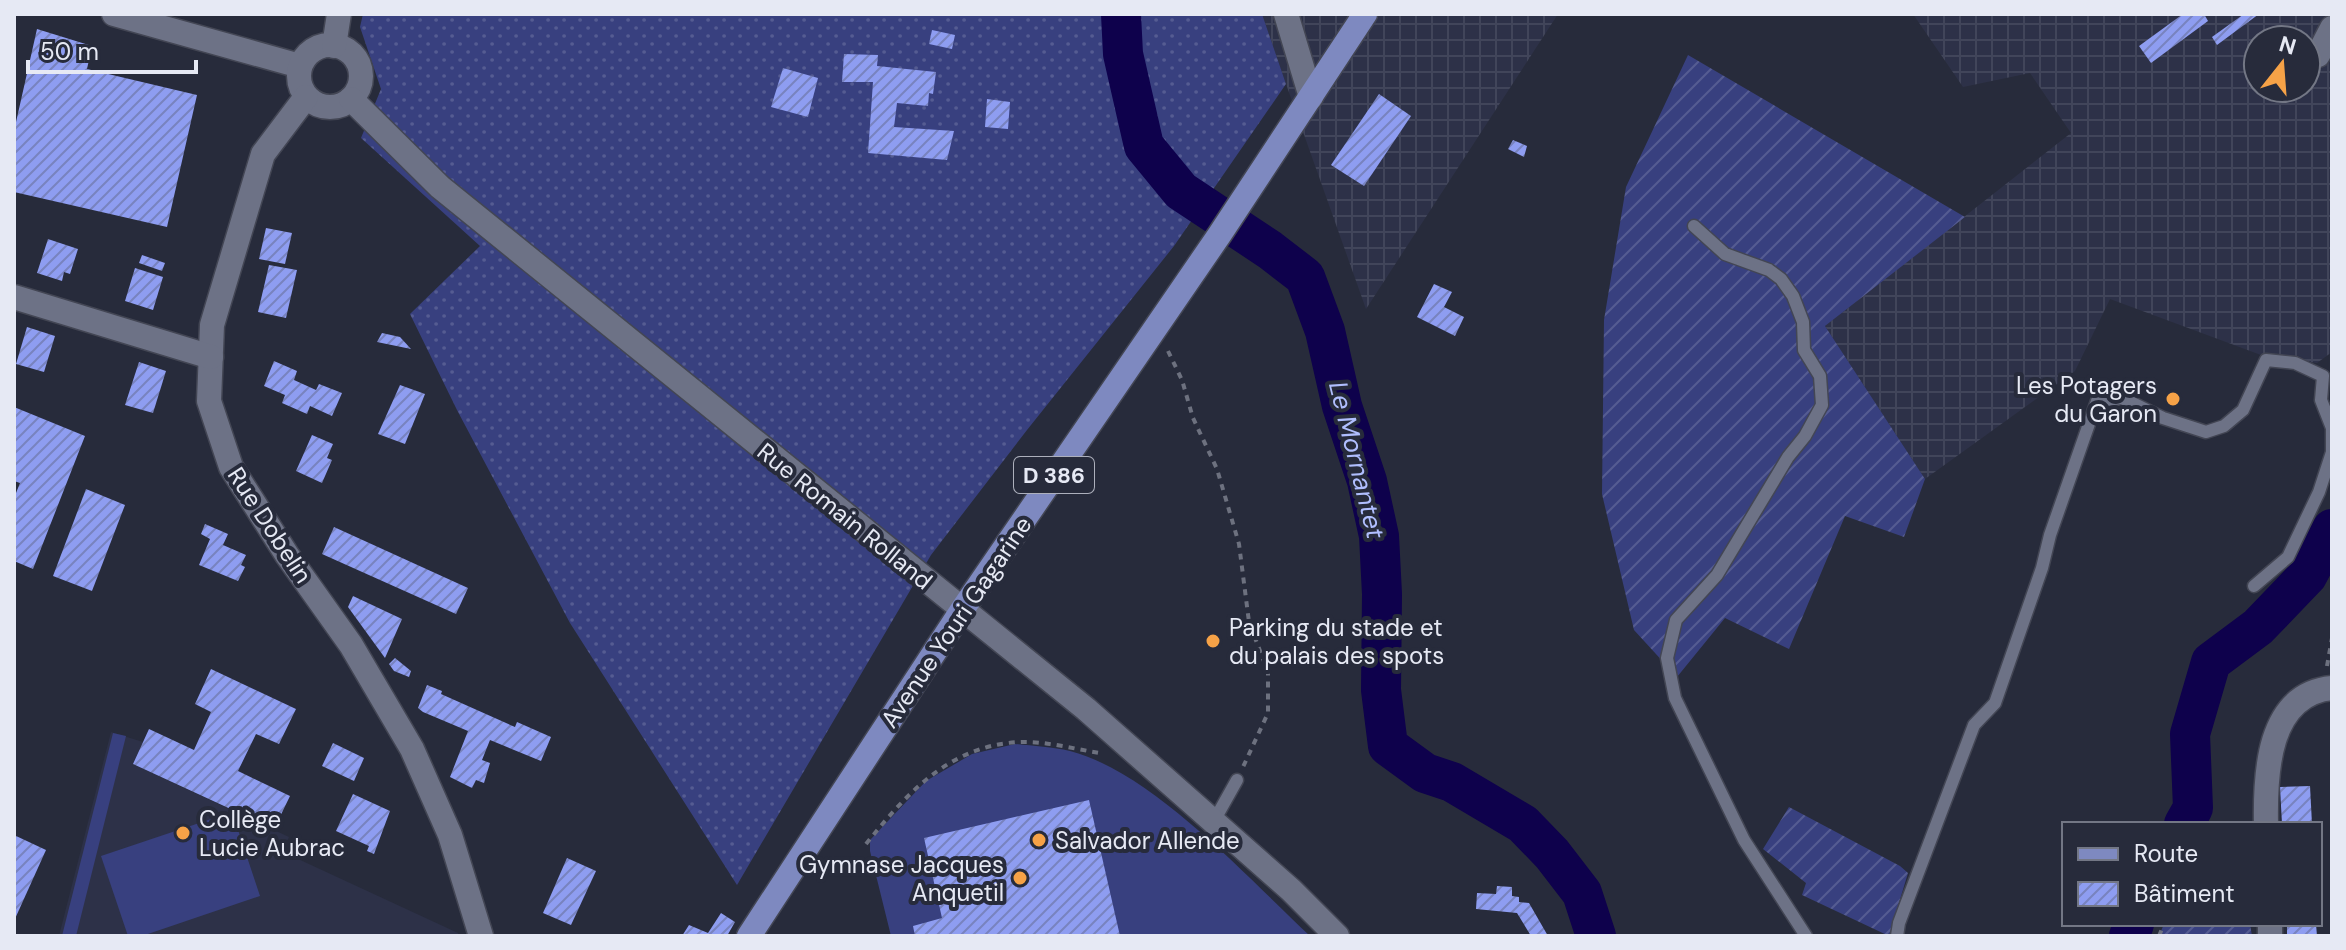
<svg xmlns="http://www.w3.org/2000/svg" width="2346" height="950" viewBox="0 0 2346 950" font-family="'DM Sans',sans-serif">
<defs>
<pattern id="industrial-grid" width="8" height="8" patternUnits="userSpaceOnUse" patternTransform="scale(2)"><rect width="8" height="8" fill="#2d3148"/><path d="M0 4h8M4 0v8" fill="none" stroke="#41455a"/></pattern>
<pattern id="grass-dots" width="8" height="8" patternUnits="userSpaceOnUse" patternTransform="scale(2)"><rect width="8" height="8" fill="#38407f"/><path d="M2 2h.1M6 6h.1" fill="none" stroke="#555c92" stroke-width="1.8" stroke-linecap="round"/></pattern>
<pattern id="garden-furrows" width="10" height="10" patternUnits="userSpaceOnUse" patternTransform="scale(2)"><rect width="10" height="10" fill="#38407f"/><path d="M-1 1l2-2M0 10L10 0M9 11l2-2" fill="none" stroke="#555c92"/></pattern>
<pattern id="building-hatch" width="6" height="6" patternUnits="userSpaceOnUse" patternTransform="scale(2)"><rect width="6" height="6" fill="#8e9df1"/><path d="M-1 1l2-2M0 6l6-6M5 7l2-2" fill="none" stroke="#7883bf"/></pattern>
</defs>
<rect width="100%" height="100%" fill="#272b3b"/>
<polygon fill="#2d3148" points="111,732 143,742 133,764 289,837 283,852 458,933 459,936 59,936"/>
<g fill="url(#industrial-grid)" fill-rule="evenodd">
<polygon points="1262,14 1558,14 1366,309 1286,84"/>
<path d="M1913,14H2332V352L2317,363L2261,355L2110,299L2075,371L1925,479L1825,326L2071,133L2030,73L1963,87ZM2258,40H2306V88H2258Z"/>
</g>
<polygon fill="url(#grass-dots)" points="363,14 1262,14 1286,84 1174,246 1027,430 931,555 737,885 570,623 457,410 410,314 480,246 361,138 381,89 360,27"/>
<g fill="url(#garden-furrows)">
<polygon points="1688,55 1965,217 1825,326 1925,479 1904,537 1845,516 1789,649 1725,618 1677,677 1634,630 1602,494 1604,320 1626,187"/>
<polygon points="1789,807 1900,866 1908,873 1889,936 1802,895 1806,883 1763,849"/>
<polygon points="2164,924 2250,924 2252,936 2159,936"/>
</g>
<g fill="#38407f">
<polygon points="113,733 126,736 76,936 62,936"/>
<path d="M1015,744C1033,746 1052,747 1070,751C1152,772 1248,878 1310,936H891L870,851V840L926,781L972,754Z"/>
<polygon points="232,812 260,896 142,936 128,936 101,856"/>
</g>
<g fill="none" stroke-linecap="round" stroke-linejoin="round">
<g stroke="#0e014c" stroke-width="40">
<polyline points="1121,14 1123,54 1144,146 1181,191 1270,250 1305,277 1325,331 1342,406 1367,481 1379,536 1382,594 1381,690 1388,746 1425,773 1452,782 1523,824 1552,854 1582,893 1596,936"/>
<polyline points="2184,824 2193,808 2190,734 2211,662 2258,627 2307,576 2332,529"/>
<polyline points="2129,936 2134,924"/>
</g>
</g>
<g fill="url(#building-hatch)">
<polygon points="2183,14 2204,14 2208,21 2151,63 2139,46"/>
<polygon points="2244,14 2259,14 2217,45 2212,37"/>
<polygon points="37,29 92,46 87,69 197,95 167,227 14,192 14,131"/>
<polygon points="932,30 955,35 952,49 929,44"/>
<polygon points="844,54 878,55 877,66 936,72 933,94 929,93 928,106 897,103 894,127 954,131 947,160 868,153 873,82 842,82"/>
<polygon points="783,68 818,78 808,117 771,107"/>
<polygon points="1379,94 1411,116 1364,186 1331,165"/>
<polygon points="987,99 1010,102 1008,129 985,127"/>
<polygon points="1513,140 1527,146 1524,157 1508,149"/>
<polygon points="266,228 292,233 285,264 259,259"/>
<polygon points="48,239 78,249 70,274 64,272 62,281 37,273"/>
<polygon points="142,255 165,263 162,271 139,263"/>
<polygon points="269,265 297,270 286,318 258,312"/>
<polygon points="135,268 163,277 153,310 125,301"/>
<polygon points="1434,284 1452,292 1444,307 1464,317 1455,336 1417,317"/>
<polygon points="27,327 55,336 44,372 16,364"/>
<polygon points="382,333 400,337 411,349 377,342"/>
<polygon points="274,361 297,371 294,380 316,390 319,384 342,393 332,416 310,406 307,414 282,403 285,395 264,386"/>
<polygon points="139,362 166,371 153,413 125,405"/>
<polygon points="400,385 425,394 405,444 378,434"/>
<polygon points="14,407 85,436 33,569 14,561 14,498 20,483 14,481"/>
<polygon points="312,435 333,444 327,458 332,460 322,483 296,471"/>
<polygon points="86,489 125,505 92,591 53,576"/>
<polygon points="205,524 228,534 223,545 246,555 241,565 245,567 238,581 199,565 210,539 201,534"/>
<polygon points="334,527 468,588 456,614 322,554"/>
<polygon points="353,596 402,619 385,658 348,607"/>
<polygon points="395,658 411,671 409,677 394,671 389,664"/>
<polygon points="211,669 296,709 279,744 256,734 238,771 290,796 274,829 133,764 149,729 194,750 211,712 195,704"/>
<polygon points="427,685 442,691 441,694 515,727 517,722 551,737 541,761 490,740 482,760 490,763 484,783 476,780 472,788 450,777 468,731 423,712 418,708"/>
<polygon points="333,743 364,758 354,781 322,766"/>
<polygon points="2310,786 2312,824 2282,824 2280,787"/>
<polygon points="353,794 390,811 374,854 367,851 369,846 336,831"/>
<polygon points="1089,800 1120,936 915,936 913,926 942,918 924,838"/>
<polygon points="14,835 46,850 14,921"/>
<polygon points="567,858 596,871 571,925 543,913"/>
<polygon points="1497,886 1512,887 1512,896 1519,897 1519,902 1529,903 1548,936 1531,936 1517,913 1476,909 1477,893 1496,894"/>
<polygon points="721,913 735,922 727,936 682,936 689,925 708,933"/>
<polygon points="2287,924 2316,924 2317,936 2287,936"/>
</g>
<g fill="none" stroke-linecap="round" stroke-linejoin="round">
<g stroke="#434654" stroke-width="15">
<g id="lane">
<polyline points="1694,226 1725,254 1769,270 1781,279 1793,296 1803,322 1804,350 1820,376 1822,405 1805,436 1788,457 1717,575 1676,620 1667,658 1675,698 1744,840 1806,936"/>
<polyline points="1214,821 1237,780"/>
<polyline points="1897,936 1899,923 1974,725 1995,703 2042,568 2050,535 2097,401 2122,398 2163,418 2206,432 2224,426 2243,410 2266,360 2295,363 2323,376 2321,400 2332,428 2332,452 2319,492 2288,557 2254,586"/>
</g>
</g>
<g stroke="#434654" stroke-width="27">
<g id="street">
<polyline points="114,14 300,66"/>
<polyline points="1286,14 1311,97"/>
<circle cx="330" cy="76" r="31"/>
<polyline points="334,46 339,14"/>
<polyline points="2318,55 2332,28"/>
<polyline points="306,97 263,154 212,325 209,401 231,467 287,555 351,645 412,749 450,835 481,936"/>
<polyline points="351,99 440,187 1086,709 1291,890 1337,936"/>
<polyline points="14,297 211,357"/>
<path d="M2266,824C2265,775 2267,694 2332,688"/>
<polyline points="2270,924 2270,936"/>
</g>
</g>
<g stroke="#434654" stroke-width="27">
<polyline id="primary" points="749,936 962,610 1220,234 1365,14"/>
</g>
<g stroke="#6d717f" stroke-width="4" stroke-dasharray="6 6" stroke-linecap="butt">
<polyline points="1168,351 1182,380 1193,418 1217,469 1239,544 1249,622 1268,672 1268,713 1243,767"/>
<polyline points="2327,666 2332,638"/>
<path d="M866,844C907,793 950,745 1020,742C1046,741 1074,749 1100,753"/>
<polyline points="2159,936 2164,924"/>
</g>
<use href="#lane" stroke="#6d7286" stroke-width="12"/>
<use href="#street" stroke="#6d7286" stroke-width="24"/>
<use href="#primary" stroke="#7e89c0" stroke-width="24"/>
</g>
<g fill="#f6a247" stroke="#272b3b" stroke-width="3">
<circle cx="2173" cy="399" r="8"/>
<circle cx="1213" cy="641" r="8"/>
<circle cx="183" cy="833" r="8"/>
<circle cx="1039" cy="840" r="8"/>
<circle cx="1020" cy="878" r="8"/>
</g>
<g text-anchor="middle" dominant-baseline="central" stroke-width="8" stroke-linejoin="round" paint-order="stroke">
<rect fill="#272b3b" stroke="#adb0bc" stroke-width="2" x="1014" y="457" width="80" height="36" rx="6"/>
<g font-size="22" font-weight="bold" fill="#e6e9f4">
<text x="1054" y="475">D 386</text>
</g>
<g font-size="24" fill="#e6e9f4" stroke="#272b3b" text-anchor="start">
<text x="2157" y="385" text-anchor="end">Les Potagers<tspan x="2157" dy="28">du Garon</tspan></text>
<text x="1229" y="627">Parking du stade et<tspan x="1229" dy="28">du palais des spots</tspan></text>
<text x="199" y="819">Collège<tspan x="199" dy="28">Lucie Aubrac</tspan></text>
<text x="1055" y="840">Salvador Allende</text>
<text x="1004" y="864" text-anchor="end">Gymnase Jacques<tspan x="1004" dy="28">Anquetil</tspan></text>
</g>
<g font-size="24" fill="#e6e9f4" stroke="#272b3b">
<text transform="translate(845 516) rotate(39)">Rue Romain Rolland</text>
<text transform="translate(270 525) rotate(57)">Rue Dobelin</text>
<text transform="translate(956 622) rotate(-56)">Avenue Youri Gagarine</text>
</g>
<g font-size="26" font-style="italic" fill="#b0befe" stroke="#272b3b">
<text transform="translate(1357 460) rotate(76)">Le Mornantet</text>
</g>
</g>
<rect width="2346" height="950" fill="none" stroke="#e6e9f4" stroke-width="32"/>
<rect x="2062" y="822" width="260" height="104" fill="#272b3b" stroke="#737785" stroke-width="2"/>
<rect x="2078" y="848" width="40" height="12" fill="#7e89c0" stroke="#737785" stroke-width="2"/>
<text x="2134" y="862" font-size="24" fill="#e6e9f4">Route</text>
<rect x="2078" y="882" width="40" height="24" fill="url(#building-hatch)" stroke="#737785" stroke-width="2"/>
<text x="2134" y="902" font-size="24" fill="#e6e9f4">Bâtiment</text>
<g transform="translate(2282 64) rotate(17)"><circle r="38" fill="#272b3b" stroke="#737785" stroke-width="2"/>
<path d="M0-6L14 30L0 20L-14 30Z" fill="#f6a247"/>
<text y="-12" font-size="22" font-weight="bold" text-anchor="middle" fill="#e6e9f4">N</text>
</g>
<path d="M28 60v12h168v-12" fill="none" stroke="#e6e9f4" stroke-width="4"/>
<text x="40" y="60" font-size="24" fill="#e6e9f4" stroke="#272b3b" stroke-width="6" paint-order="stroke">50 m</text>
</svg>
